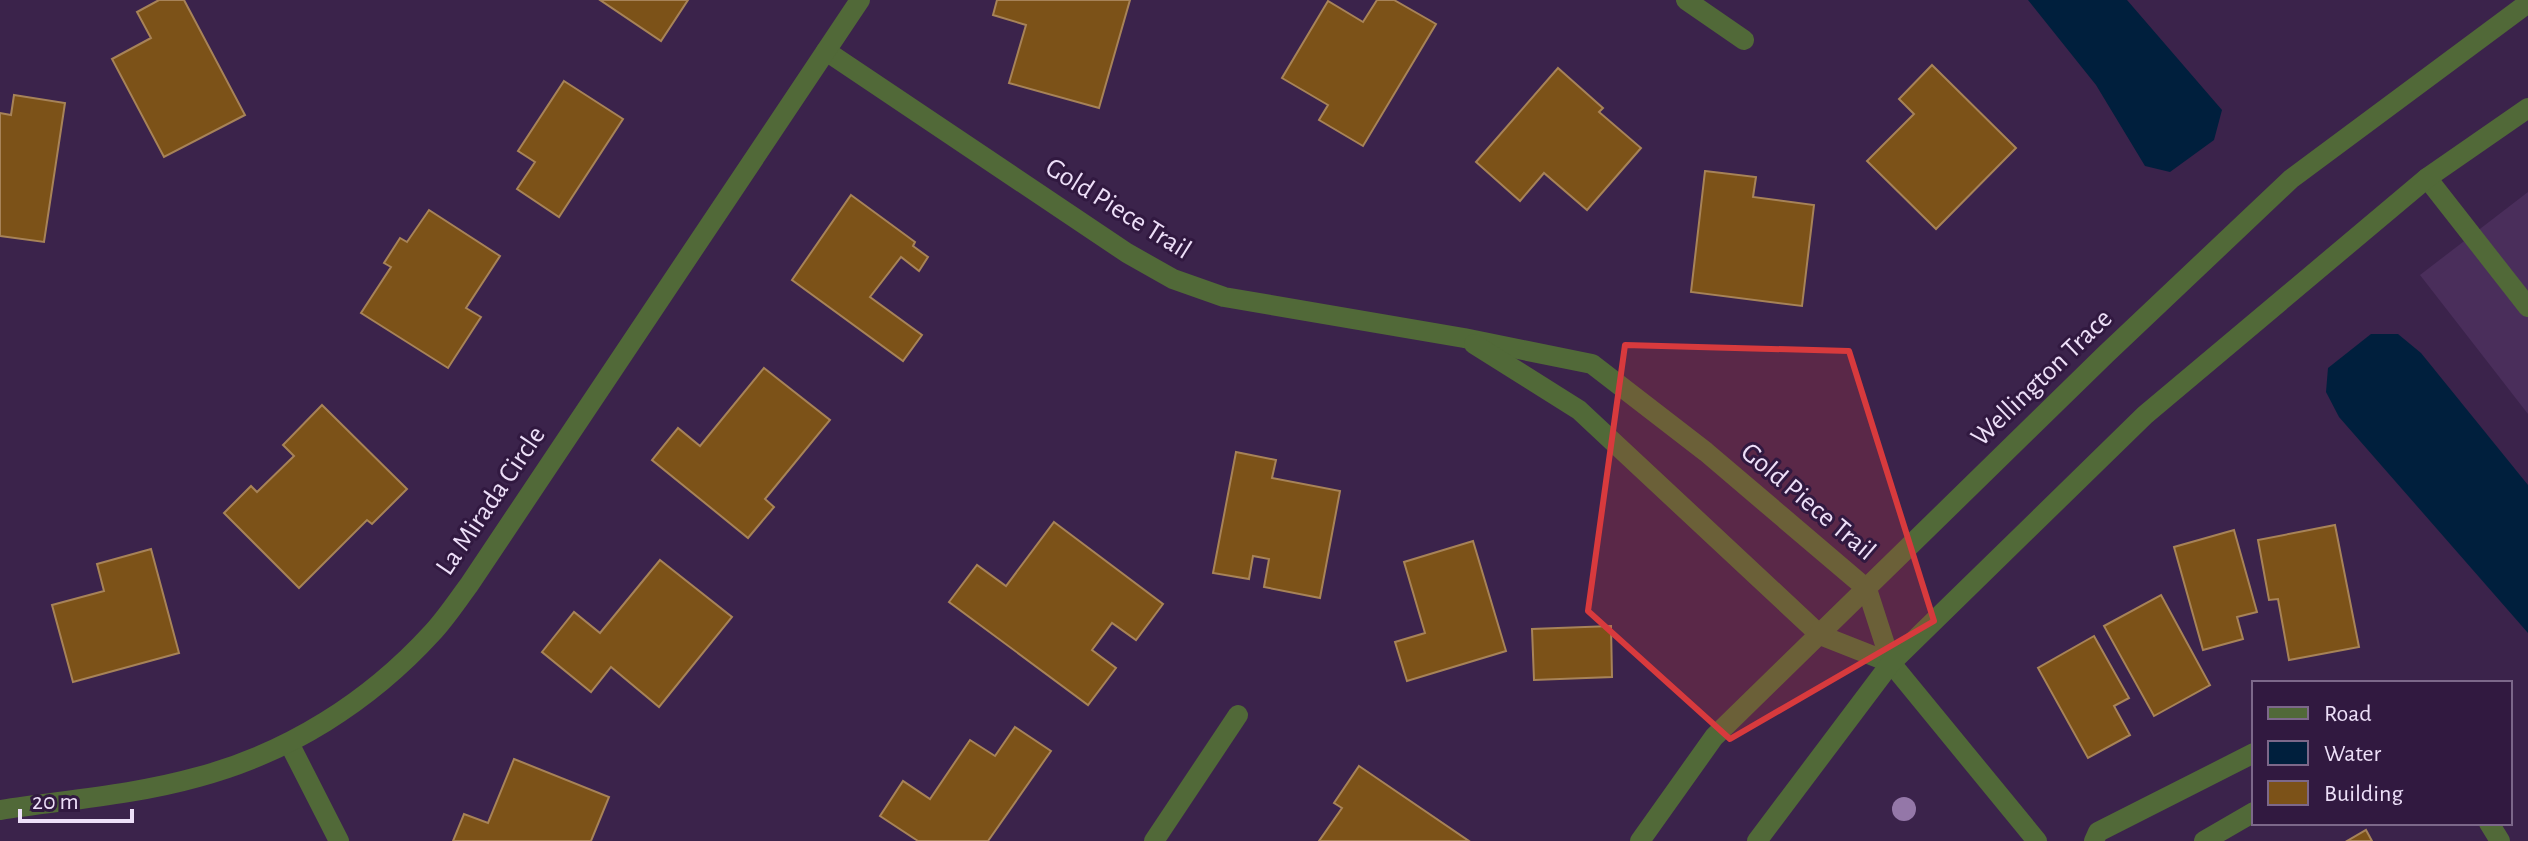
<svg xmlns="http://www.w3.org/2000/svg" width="2528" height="841" viewBox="0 0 2528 841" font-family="'Alegreya Sans',sans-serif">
<rect width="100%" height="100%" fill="#3b234b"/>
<polygon fill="#4a2e5b" points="2528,192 2528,414 2420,275"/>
<g fill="#001f3d">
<polygon points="2028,0 2127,0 2222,110 2214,140 2170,172 2145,166 2096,85"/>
<polygon points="2371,334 2398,334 2421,353 2528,485 2528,633 2339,417 2326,392 2328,368"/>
</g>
<g fill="#7c5218" stroke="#a78358" stroke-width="2">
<polygon points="159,0 184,0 245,115 164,157 112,59 151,38 137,12"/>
<polygon points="600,0 688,0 661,41"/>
<polygon points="997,0 1130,0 1099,108 1009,83 1026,25 993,15"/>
<polygon points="1377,0 1394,0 1436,24 1363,146 1319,120 1328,105 1282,78 1328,1 1363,22"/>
<polygon points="1932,65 2016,148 1936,229 1867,161 1914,114 1899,99"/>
<polygon points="1558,68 1603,108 1599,112 1641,148 1587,210 1544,173 1520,201 1476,162"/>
<polygon points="564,81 623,119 559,217 517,189 535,162 518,151"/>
<polygon points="14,95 65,103 44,242 0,236 0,113 11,115"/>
<polygon points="1705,171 1756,177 1753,197 1814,205 1802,306 1691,292"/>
<polygon points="851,195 915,242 913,246 928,257 919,271 901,257 870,297 922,335 903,361 792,280"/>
<polygon points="429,210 500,256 466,308 481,317 448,368 361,313 391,267 384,263 400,238 407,242"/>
<polygon points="764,368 830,420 765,499 774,507 748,538 652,460 678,428 700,446"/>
<polygon points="322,405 407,489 372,524 367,520 299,588 224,513 251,486 257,492 294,456 283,445"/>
<polygon points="1236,452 1276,460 1272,478 1340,491 1320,598 1264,587 1269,559 1253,556 1249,579 1213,573"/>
<polygon points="1054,522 1163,604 1136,640 1112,623 1092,650 1116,668 1088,705 949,602 977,565 1006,586"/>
<polygon points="2335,525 2359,647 2289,660 2278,599 2269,600 2258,540"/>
<polygon points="2234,530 2257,612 2237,617 2243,639 2203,650 2174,547"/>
<polygon points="1473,541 1506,651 1407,681 1395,642 1425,633 1404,562"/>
<polygon points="151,549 179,653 73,682 52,605 104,591 97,564"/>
<polygon points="660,560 732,617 659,707 611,667 591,692 542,652 574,612 600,633"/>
<polygon points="2161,595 2210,685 2154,716 2104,626"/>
<polygon points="1611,626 1612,677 1534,680 1532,629"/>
<polygon points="2094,636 2129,698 2114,706 2130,735 2088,758 2038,668"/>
<polygon points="1015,727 1051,751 988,841 918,841 880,816 903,781 930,799 970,740 995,756"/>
<polygon points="514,759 609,797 591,841 453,841 464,814 488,823"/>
<polygon points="1359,766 1469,841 1319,841 1342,808 1334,803"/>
<polygon points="2366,830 2372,841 2347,841"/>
</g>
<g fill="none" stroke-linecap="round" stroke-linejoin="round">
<g stroke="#516938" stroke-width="20">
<polyline points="1686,0 1744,40"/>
<polyline points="826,51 1127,253 1173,279 1224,297 1464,338 1592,364 1706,452 1867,589 1891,663 2037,841"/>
<polyline points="2427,178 2528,307"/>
<polyline points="1474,344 1579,410 1820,635 1891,663"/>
<polyline points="289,743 339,841"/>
<path d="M0,810C65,800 134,795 198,777C288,753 369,702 432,633C446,618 457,601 469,585L860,0"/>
<polyline points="2489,823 2500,841"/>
<polyline points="1154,841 1238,715"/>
<polyline points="1640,841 1714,737 2106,354 2291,179 2528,3"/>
<polyline points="1757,841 1891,663 2145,415 2427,178 2528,108"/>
<polyline points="2094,841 2098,832 2254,753"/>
<polyline points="2204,841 2254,812"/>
</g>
</g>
<circle fill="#9477a8" cx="1904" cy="809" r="12"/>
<path fill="#d83a3d" fill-opacity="0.2" stroke="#d83a3d" stroke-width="6" stroke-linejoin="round" d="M1625,345L1849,351L1934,621L1730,739L1588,611Z"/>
<g text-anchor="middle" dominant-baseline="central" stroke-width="6" stroke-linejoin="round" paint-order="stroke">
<g font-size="28" fill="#eddff8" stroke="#311940">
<text transform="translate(1118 209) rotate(32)">Gold Piece Trail</text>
<text transform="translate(2042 378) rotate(-44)">Wellington Trace</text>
<text transform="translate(491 501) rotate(-56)">La Mirada Circle</text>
<text transform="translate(1808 502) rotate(40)">Gold Piece Trail</text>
</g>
</g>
<rect x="2252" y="681" width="260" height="144" fill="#311940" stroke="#7c688a" stroke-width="2"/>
<rect x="2268" y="707" width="40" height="12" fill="#516938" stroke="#7c688a" stroke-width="2"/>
<text x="2324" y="721" font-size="24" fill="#eddff8">Road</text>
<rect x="2268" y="741" width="40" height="24" fill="#001f3d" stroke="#7c688a" stroke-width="2"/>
<text x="2324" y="761" font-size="24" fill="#eddff8">Water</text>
<rect x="2268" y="781" width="40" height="24" fill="#7c5218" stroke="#7c688a" stroke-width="2"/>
<text x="2324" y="801" font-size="24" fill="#eddff8">Building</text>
<path d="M20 809v12h112v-12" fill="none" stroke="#eddff8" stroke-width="4"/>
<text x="32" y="809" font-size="24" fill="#eddff8" stroke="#311940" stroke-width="6" paint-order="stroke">20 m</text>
</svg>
